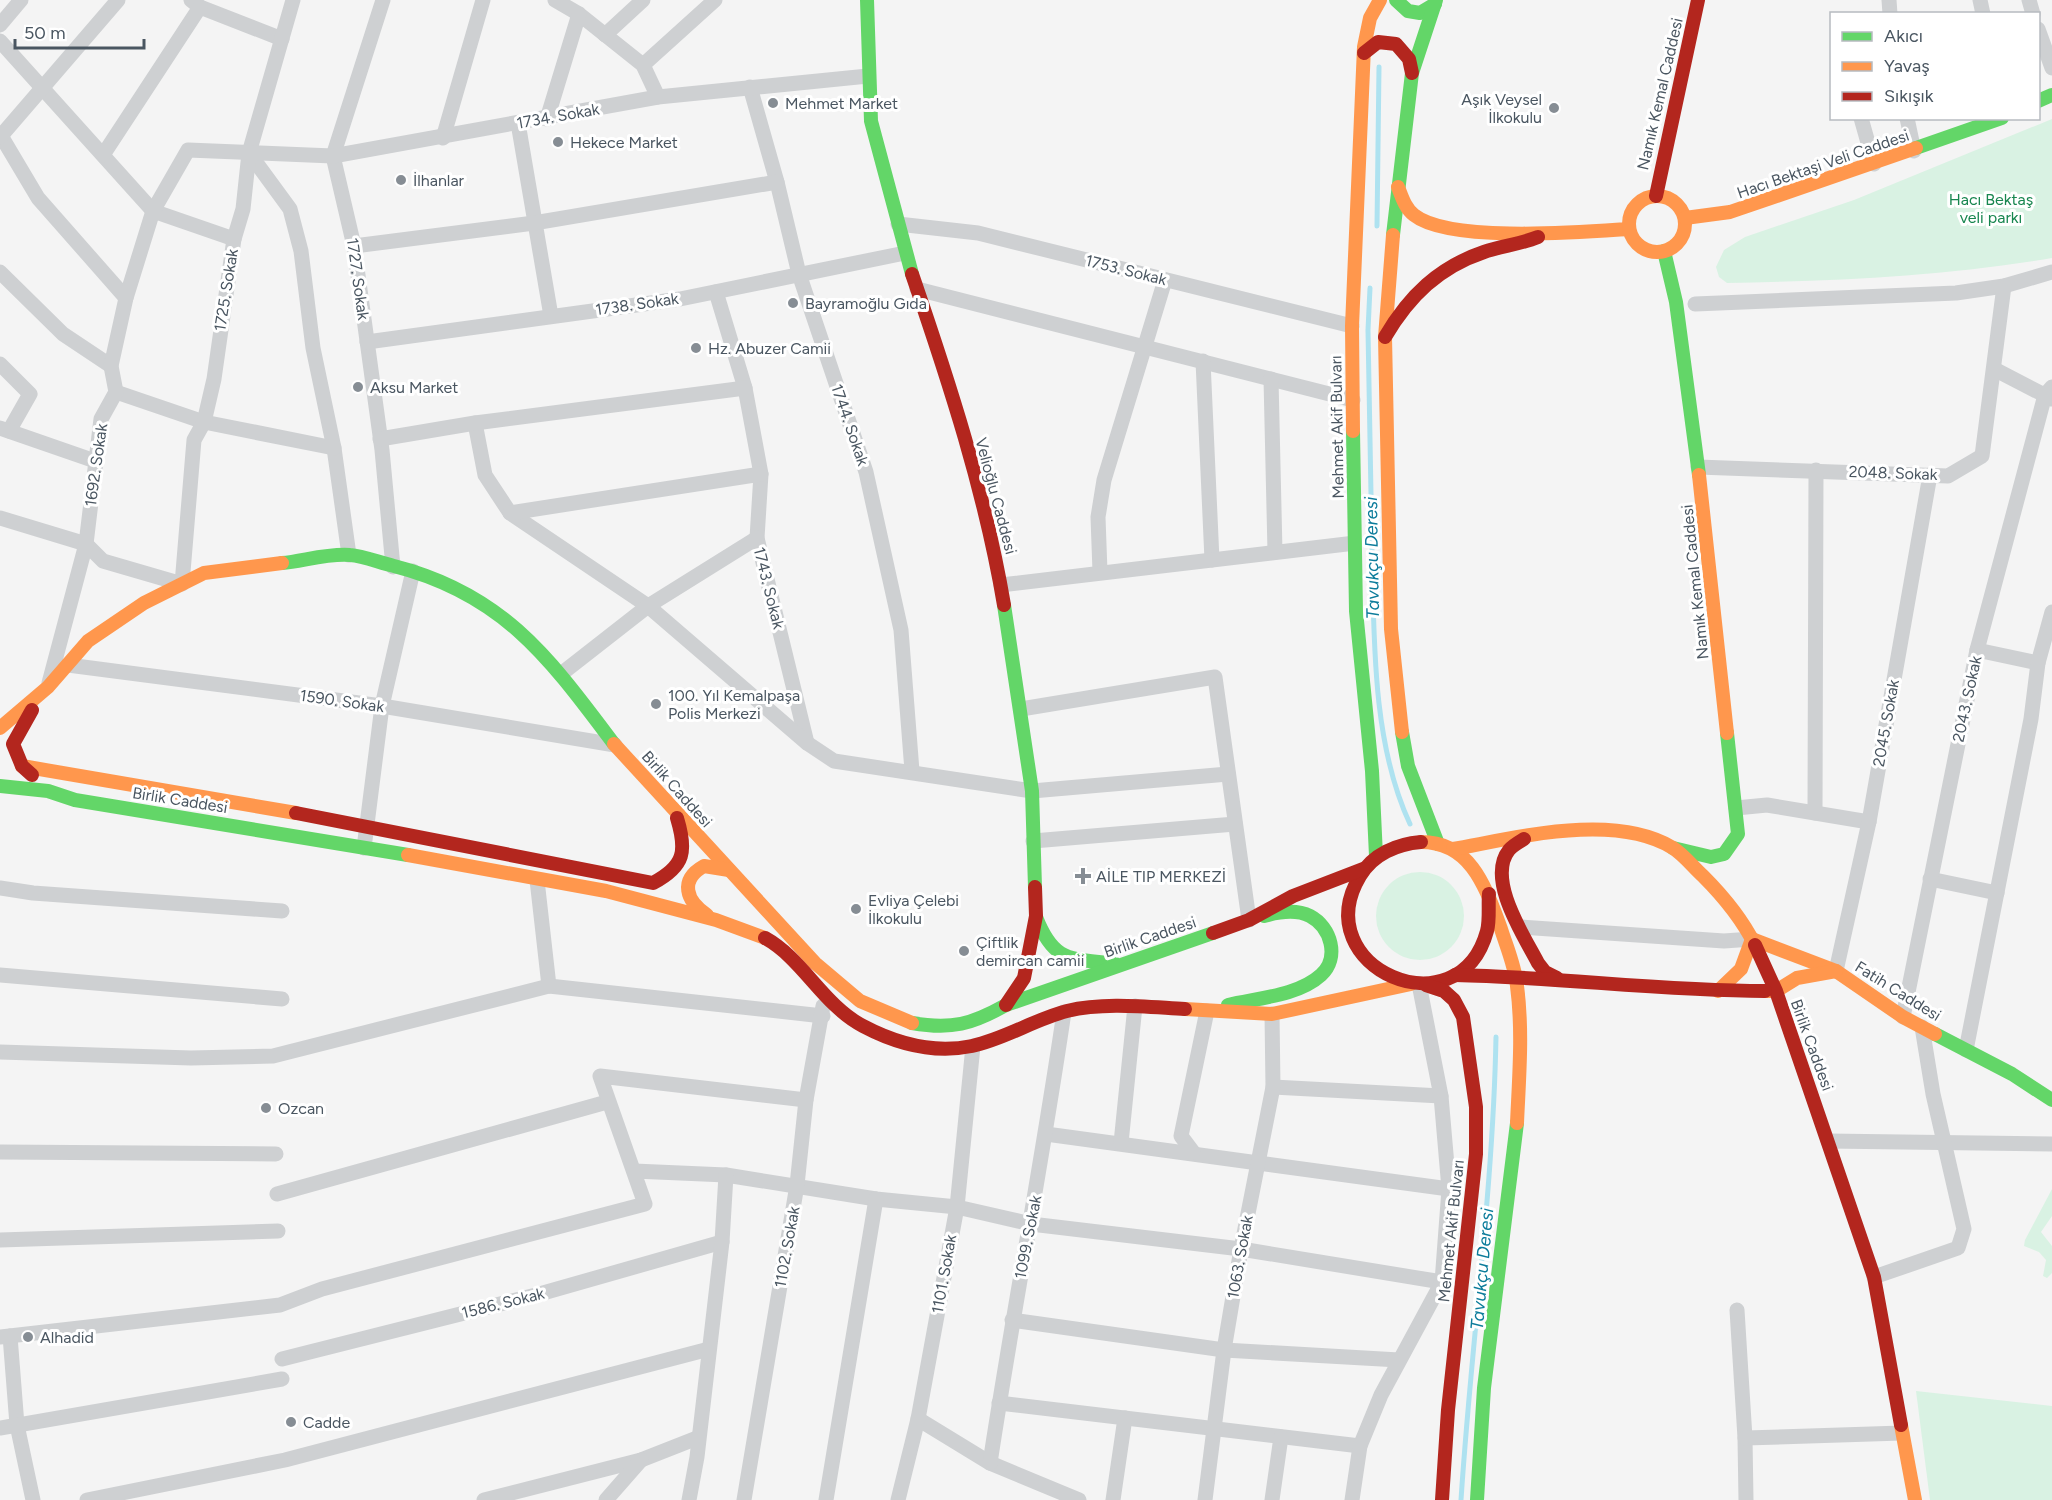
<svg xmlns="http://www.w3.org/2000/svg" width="2052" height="1500" viewBox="0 0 2052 1500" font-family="Figtree,sans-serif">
<rect width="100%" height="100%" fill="#f4f4f4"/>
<g fill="#d9f2e3">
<path d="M2052,119V258C1944,276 1836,281 1727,283L1719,277L1716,267L1724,250L1745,237L1854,200Z"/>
<circle cx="1420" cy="916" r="44"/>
<polygon points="2052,1189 2052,1216 2041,1232 2052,1246 2052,1273 2047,1278 2043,1276 2046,1260 2039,1252 2024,1246 2025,1240"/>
<polygon points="1916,1391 2052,1406 2052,1500 1930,1500"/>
</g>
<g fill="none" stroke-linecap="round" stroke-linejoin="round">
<g stroke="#aee2f0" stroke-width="5">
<polyline points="1377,226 1379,67"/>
<path d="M1370,288L1368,330C1369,403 1370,476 1372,549C1374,637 1372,743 1410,824"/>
<path d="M1461,1500C1471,1345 1493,1192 1496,1037"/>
</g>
<g stroke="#ced0d2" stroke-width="15">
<polyline points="191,0 200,7 282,39"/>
<polyline points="383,0 333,156 354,246 382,450 393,567"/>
<polyline points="555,0 579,14 643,65 658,97"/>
<polyline points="1889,0 1890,14"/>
<polyline points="1980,0 1983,14"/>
<polyline points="2029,0 2033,14"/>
<polyline points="0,25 21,0"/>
<polyline points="2038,29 2052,68"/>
<polyline points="605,35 643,0"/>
<polyline points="0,41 153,211 234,239"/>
<polyline points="643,65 715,0"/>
<polyline points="750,87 777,182 799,274 866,472 901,630 912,771"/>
<polyline points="1861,118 1874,164"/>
<polyline points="1907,118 1914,151"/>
<polyline points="547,119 579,14"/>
<polyline points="518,123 551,316"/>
<polyline points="0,134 38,198 126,298"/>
<polyline points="0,137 118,0"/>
<polyline points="443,138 483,0"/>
<polyline points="249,153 290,209 301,251 313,348 334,448 349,555"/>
<polyline points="103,155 200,7"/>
<polyline points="898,224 978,233 1352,326"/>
<polyline points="354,246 534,223 777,182"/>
<polyline points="0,272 63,334 111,366"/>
<polyline points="917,289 1353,400"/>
<polyline points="716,292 745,388 761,474 757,538 807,743"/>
<polyline points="1695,304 1956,293 2004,286 2052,272"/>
<polyline points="367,342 680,299 905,253"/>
<polyline points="1203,361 1212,560"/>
<polyline points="0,364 30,394 9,431"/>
<polyline points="1994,369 2052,399"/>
<polyline points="1271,379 1275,552"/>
<polyline points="116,392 204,422 334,448"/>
<polyline points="475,423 485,475 510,513 648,606 807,743 834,761 1032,791 1228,774"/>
<polyline points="0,428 95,461"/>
<polyline points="380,439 475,423 745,388"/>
<polyline points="1698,467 1948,476 1982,456 2004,286"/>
<polyline points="510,513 761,474"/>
<polyline points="0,518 86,544 103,561 182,584 194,440 204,422 214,379 234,239 243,209 249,153 293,0"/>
<polyline points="1100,572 1098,517 1104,480 1165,280"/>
<polyline points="1001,585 1355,543"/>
<polyline points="1977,650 2038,663"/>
<polyline points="68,665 382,706 615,745"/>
<polyline points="561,674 648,606 757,538"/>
<polyline points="49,683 86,544 101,419 116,392 111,366 126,298 153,211 188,150 333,156 658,97 868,76"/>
<polyline points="1021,709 1215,677 1249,920"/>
<polyline points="1736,808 1767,805 1869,822"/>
<polyline points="1815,813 1816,470"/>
<polyline points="1033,841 1235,824"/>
<polyline points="364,848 382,706 413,571"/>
<polyline points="1930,879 1997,893"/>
<polyline points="537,880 549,986"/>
<polyline points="0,888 33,893 282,911"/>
<polyline points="1521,927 1724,941 1752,939"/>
<polyline points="1836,971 1869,822 1930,475"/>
<polyline points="0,975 282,999"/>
<polyline points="1903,1017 1977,650 2045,395 2052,387"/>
<polyline points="1966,1050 2031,719 2038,663 2052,612"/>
<polyline points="0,1052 191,1058 273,1056 549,986 823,1016"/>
<polyline points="1273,1087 1441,1096"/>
<polyline points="1046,1134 1449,1189"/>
<polyline points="1828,1141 2052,1144"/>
<polyline points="1121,1143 1135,1006"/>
<polyline points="0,1152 276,1154"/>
<polyline points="1193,1152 1181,1136 1207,1011"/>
<polyline points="634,1171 726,1175 876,1199 957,1207 1031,1224 1241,1249 1442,1282"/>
<polyline points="277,1194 607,1102"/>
<polyline points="0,1240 278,1231"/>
<polyline points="1874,1277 1958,1248 1964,1229 1933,1094 1922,1027"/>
<polyline points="1737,1310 1745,1438 1746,1500"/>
<polyline points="1012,1320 1224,1350 1399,1360"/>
<polyline points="10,1336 17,1425 33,1500"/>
<polyline points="0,1337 280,1305 322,1289 645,1204 600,1076 806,1100"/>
<polyline points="282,1359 536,1295 722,1242"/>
<polyline points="999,1403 1360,1446"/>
<polyline points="918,1419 990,1463 1079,1500"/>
<polyline points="0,1428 282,1379"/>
<polyline points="1745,1438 1902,1433"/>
<path d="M990,1463C1013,1312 1042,1163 1064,1012"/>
<polyline points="87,1500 285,1460 709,1349"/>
<polyline points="484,1500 641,1460 697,1438"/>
<polyline points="606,1500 641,1460"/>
<polyline points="689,1500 697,1457 722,1242 726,1175"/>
<polyline points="744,1500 797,1185 806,1100 823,1006"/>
<polyline points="826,1500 876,1199"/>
<polyline points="898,1500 918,1419 957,1207 973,1046"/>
<polyline points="1113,1500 1125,1418"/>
<polyline points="1205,1500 1224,1350 1241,1249 1273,1087 1272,1014"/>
<polyline points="1272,1500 1281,1437"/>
<polyline points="1352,1500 1360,1446 1381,1395 1442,1282 1449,1189 1441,1096 1419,984"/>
</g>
<g stroke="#63d668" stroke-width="14">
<polyline points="867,0 871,121 912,274"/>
<polyline points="1396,0 1408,11 1420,13 1435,4"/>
<polyline points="2038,101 2052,95"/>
<polyline points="1916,148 2002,118"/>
<polyline points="1393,235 1412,73 1436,0"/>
<polyline points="1664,251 1676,302 1699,475"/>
<polyline points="1353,431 1356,611 1372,771 1376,856"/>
<path d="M282,563C303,561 329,553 350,555C364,556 380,563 394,566C504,594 550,659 614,744"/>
<polyline points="1004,605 1032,791 1035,887"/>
<polyline points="1402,732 1408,766 1438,844"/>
<polyline points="0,786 48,791 75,800 408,855"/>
<polyline points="1673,848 1711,857 1724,854 1738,834 1727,733"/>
<path d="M1036,917C1054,963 1070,958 1115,964"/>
<path d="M1228,1005C1257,998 1298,996 1321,975C1340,958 1331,927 1310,916C1296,909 1278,912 1264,916"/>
<path d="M912,1023C952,1030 972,1024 1006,1005L1213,933"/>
<polyline points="1935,1034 2012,1074 2052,1100"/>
<polyline points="1477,1500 1484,1388 1517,1123"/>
</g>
<g stroke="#ff974d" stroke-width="14">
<path d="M1398,187C1402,197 1405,208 1414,215C1449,243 1583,232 1629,229"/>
<circle cx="1657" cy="224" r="28"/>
<polyline points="1685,218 1730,212 1916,148"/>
<polyline points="1393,235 1385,337 1391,629 1402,732"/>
<polyline points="1353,431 1352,326 1364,47 1370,18 1380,0"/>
<polyline points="1699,475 1727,733"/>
<polyline points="0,728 48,687 88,641 144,603 204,573 282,563"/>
<polyline points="614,744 815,963 860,1001 912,1023"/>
<polyline points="22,766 296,813"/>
<path d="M1421,842C1472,842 1486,889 1501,929C1507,948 1515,966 1517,986C1523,1031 1519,1078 1517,1123"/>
<path d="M1453,849C1516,838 1614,812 1673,848C1684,855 1693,867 1703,876C1722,895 1743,921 1755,945"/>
<polyline points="408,855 606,891 716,920 765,938"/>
<path d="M707,915C686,901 679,880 704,866L729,870"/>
<polyline points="1718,991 1741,969 1752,939 1836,971 1903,1017 1935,1034"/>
<polyline points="1765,991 1776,991 1797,978 1836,971"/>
<polyline points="1185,1009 1272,1014 1411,984"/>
<polyline points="1901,1425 1915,1500"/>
</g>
<g stroke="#b3261e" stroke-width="14">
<polyline points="1364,53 1378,42 1396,44 1409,59 1412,73"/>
<polyline points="1656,196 1698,0"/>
<path d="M912,274C949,382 985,492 1004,605"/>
<path d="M1385,337C1409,296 1439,267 1484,252C1502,246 1521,244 1538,237"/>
<polyline points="32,710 13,744 22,766 32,775"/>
<path d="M296,813L653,883C685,866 687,851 677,818"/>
<path d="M1524,839C1519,842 1512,846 1509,850C1486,879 1524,936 1538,963L1545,972L1557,978"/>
<path d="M1421,842C1397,844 1373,854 1360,876C1305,968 1459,1034 1487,931C1490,920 1488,905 1489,894"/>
<polyline points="1213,933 1249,920 1293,896 1363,869"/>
<path d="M765,938C803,959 823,1005 863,1026C897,1044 933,1054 972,1046C1005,1039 1035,1019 1067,1011C1105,1002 1147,1007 1185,1009"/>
<polyline points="1755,945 1776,991 1874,1277 1901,1425"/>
<path d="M1455,975C1559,977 1661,991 1765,991"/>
<polyline points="1426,985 1444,991 1454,1000 1463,1017 1476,1107 1476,1154 1448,1410 1442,1500"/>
<polyline points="1006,1005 1024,978 1036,916 1035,887"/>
</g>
</g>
<g fill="#868d94" stroke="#fff" stroke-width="2">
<circle cx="773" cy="103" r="6"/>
<circle cx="1554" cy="108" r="6"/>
<circle cx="558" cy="142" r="6"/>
<circle cx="401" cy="180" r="6"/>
<circle cx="793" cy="303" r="6"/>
<circle cx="696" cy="348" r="6"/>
<circle cx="358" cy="387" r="6"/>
<circle cx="656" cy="704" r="6"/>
<path d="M1080 867h6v6h6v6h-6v6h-6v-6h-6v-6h6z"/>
<circle cx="856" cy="909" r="6"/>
<circle cx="964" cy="951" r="6"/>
<circle cx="266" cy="1108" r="6"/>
<circle cx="28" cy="1337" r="6"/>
<circle cx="291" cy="1422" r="6"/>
</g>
<g text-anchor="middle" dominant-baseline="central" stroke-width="6" stroke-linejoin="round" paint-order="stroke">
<g font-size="16" fill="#4a5661" stroke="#fff">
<text transform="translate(1660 94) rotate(-77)">Namık Kemal Caddesi</text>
<text transform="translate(558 116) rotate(-10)">1734. Sokak</text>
<text transform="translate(1823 164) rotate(-19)">Hacı Bektaşi Veli Caddesi</text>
<text transform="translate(1126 270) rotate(14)">1753. Sokak</text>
<text transform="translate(358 279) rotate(82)">1727. Sokak</text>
<text transform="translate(226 290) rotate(-81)">1725. Sokak</text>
<text transform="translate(637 304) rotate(-8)">1738. Sokak</text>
<text transform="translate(850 425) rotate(71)">1744. Sokak</text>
<text transform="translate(1337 427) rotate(-91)">Mehmet Akif Bulvarı</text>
<text transform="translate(96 465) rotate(-82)">1692. Sokak</text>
<text transform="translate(1893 473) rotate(2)">2048. Sokak</text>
<text transform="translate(996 496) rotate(75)">Velioğlu Caddesi</text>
<text transform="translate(1695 582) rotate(-96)">Namık Kemal Caddesi</text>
<text transform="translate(769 588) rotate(76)">1743. Sokak</text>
<text transform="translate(1967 699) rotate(-78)">2043. Sokak</text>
<text transform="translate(342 701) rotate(8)">1590. Sokak</text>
<text transform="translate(1886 723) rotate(-80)">2045. Sokak</text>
<text transform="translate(677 789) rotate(48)">Birlik Caddesi</text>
<text transform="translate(180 800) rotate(9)">Birlik Caddesi</text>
<text transform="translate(1150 937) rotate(-19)">Birlik Caddesi</text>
<text transform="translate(1898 991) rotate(32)">Fatih Caddesi</text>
<text transform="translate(1812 1045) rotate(70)">Birlik Caddesi</text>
<text transform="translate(1451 1231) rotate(-84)">Mehmet Akif Bulvarı</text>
<text transform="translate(1028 1237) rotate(-79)">1099. Sokak</text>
<text transform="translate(787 1247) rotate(-80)">1102. Sokak</text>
<text transform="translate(1240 1257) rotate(-80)">1063. Sokak</text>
<text transform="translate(944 1274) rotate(-80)">1101. Sokak</text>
<text transform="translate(503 1303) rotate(-14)">1586. Sokak</text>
</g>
<g font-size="16" fill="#4a5661" stroke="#fff" text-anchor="start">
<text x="1542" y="99" text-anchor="end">Aşık Veysel<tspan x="1542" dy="18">İlkokulu</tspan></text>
<text x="785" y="103">Mehmet Market</text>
<text x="570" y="142">Hekece Market</text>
<text x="413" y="180">İlhanlar</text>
<text x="805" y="303">Bayramoğlu Gıda</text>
<text x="708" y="348">Hz. Abuzer Camii</text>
<text x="370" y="387">Aksu Market</text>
<text x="668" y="695">100. Yıl Kemalpaşa<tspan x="668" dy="18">Polis Merkezi</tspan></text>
<text x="1096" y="876">AİLE TIP MERKEZİ</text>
<text x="868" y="900">Evliya Çelebi<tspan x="868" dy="18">İlkokulu</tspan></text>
<text x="976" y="942">Çiftlik<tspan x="976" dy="18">demircan camii</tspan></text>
<text x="278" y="1108">Ozcan</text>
<text x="40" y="1337">Alhadid</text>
<text x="303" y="1422">Cadde</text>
</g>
<g font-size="16" fill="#17864f" stroke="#fff">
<text x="1991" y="199">Hacı Bektaş<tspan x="1991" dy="18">veli parkı</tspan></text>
</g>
<g font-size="18" font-style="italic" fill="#0c7c9b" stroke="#fff">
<text transform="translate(1372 558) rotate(-91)">Tavukçu Deresi</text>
<text transform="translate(1482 1269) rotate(-85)">Tavukçu Deresi</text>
</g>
</g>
<rect x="1830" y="12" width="210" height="108" fill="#ffffff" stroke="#b7bbc0" stroke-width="1.5"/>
<rect x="1842" y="32" width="30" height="9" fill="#63d668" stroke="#b7bbc0" stroke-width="1.5"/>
<text x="1884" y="42" font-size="18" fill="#4a5661">Akıcı</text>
<rect x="1842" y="62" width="30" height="9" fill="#ff974d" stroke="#b7bbc0" stroke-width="1.5"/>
<text x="1884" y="72" font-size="18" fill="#4a5661">Yavaş</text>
<rect x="1842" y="92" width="30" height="9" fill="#b3261e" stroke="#b7bbc0" stroke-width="1.5"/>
<text x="1884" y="102" font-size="18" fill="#4a5661">Sıkışık</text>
<path d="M15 39v9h129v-9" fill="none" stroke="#4a5661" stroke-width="3"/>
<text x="24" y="39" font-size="18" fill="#4a5661" stroke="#ffffff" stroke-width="4.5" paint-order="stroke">50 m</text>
</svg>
